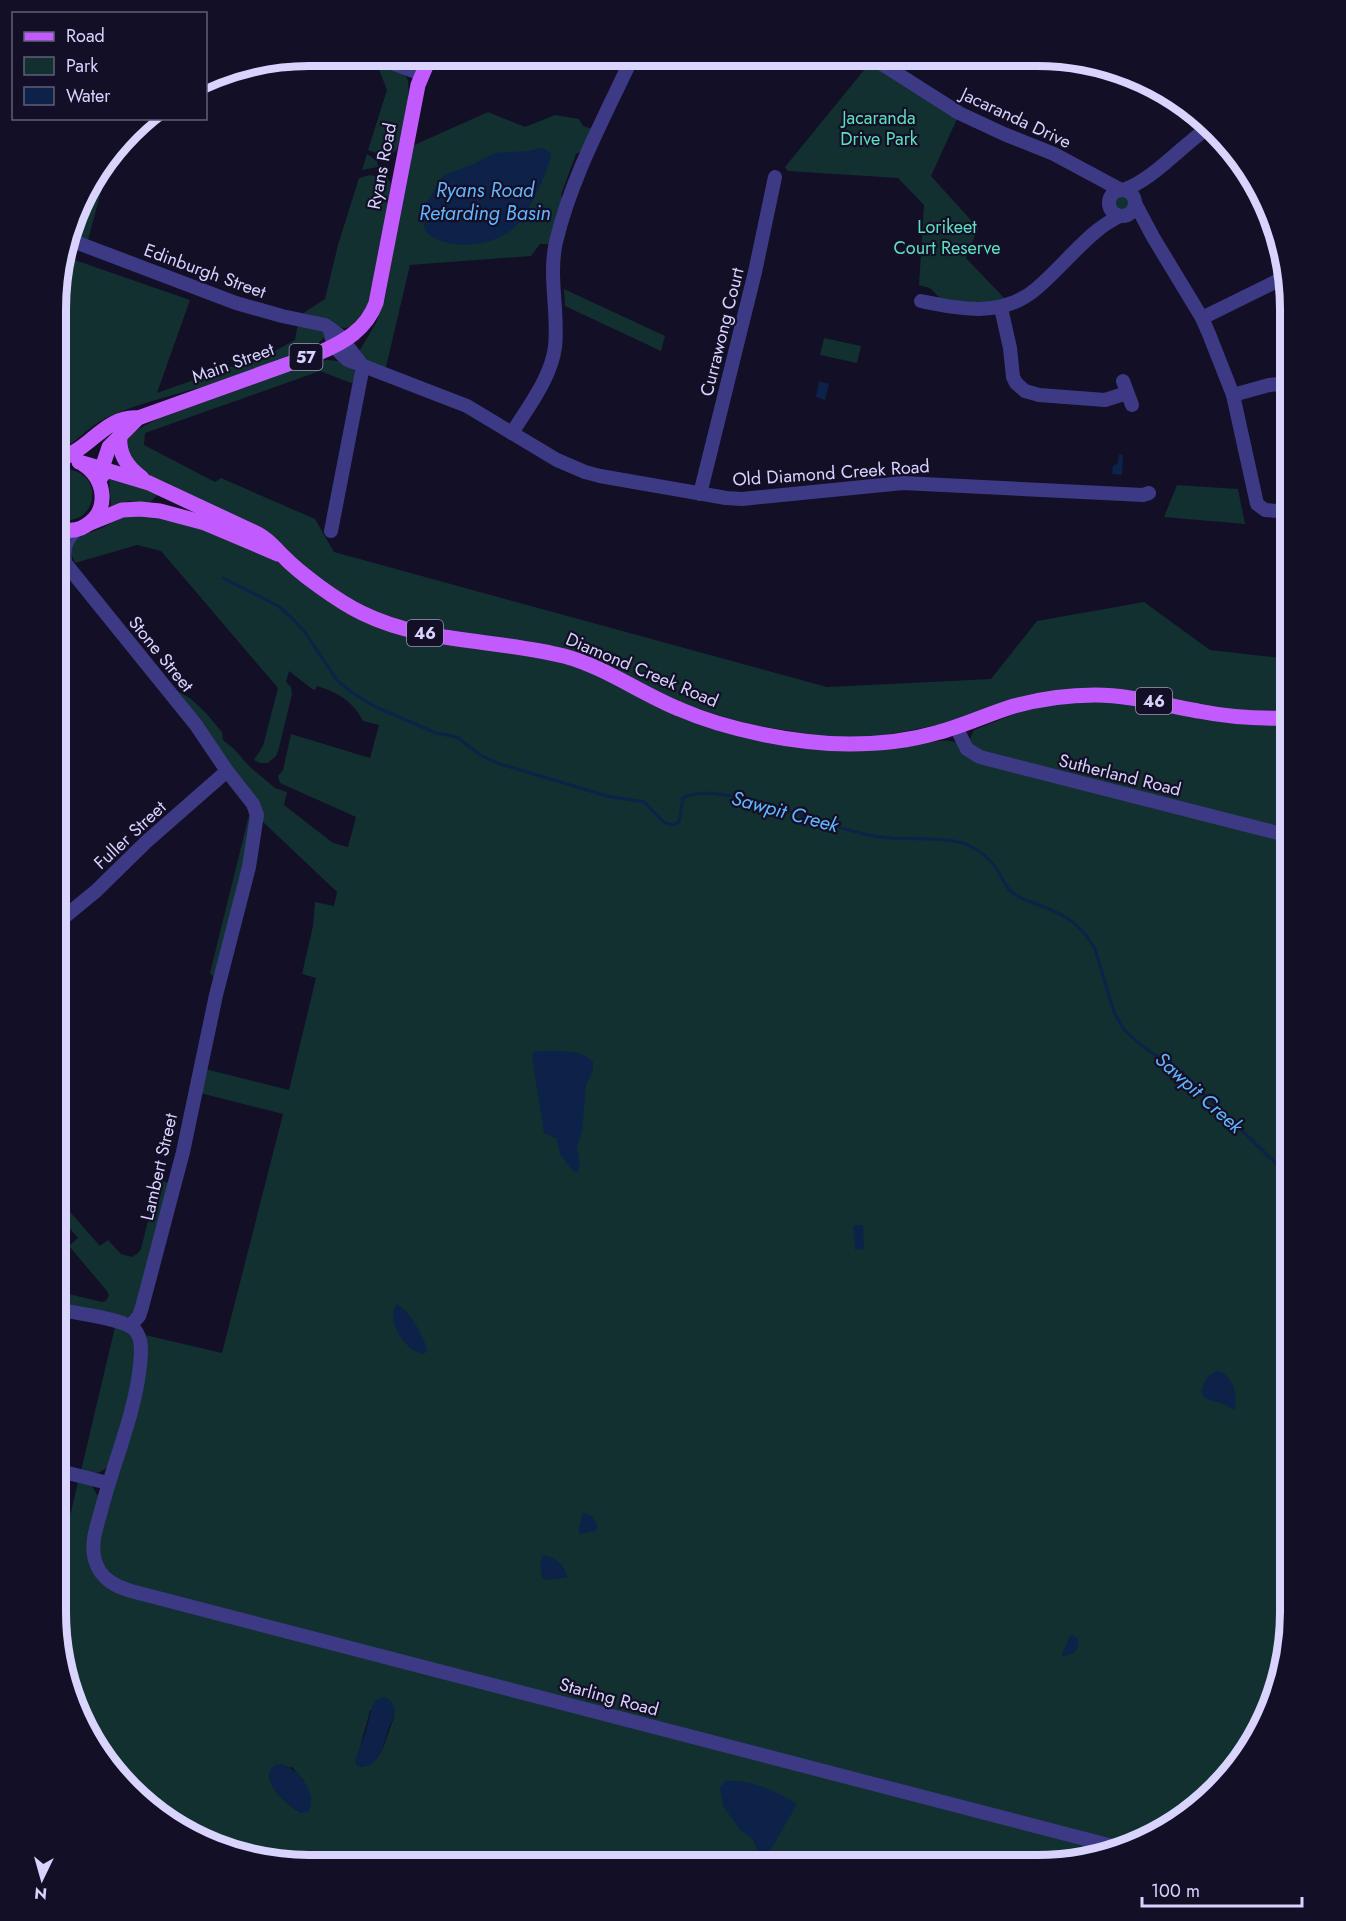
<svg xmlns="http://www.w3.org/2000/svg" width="1346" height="1921" viewBox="0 0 1346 1921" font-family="Jost,sans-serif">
<rect width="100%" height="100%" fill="#130f26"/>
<g fill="#12302f" fill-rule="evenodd">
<polygon points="869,64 957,119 931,176 978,228 966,258 1006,300 982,304 941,299 930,288 919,285 924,205 898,178 788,171 785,167"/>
<path d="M378,67C385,68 399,69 405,75C415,85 401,134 398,148C390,160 379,154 368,150L387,90Z"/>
<polygon points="488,112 525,127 555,115 579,119 583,126 592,129 582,151 576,154 561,195 563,201 549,244 540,244 531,256 410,265 386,367 380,370 372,365 360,353 360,350 376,323 385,298 412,146"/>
<polygon points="367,154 377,161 378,167 362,170"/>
<polygon points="96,174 105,177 87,243 71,237 89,182"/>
<polygon points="370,175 388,179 391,184 374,288 364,314 351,327 344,328 299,316 325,299 338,245 359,178"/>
<circle cx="1123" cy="203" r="7"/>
<path d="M69,258L190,300L157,393L273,352L295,340L298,323L323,329L325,337L318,343C285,357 250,373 215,383C179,394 141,402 106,418C88,427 76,443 57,452L58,289Z"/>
<polygon points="564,289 665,336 661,351 565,306"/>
<polygon points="824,338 861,346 857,363 820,355"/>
<path d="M327,360L338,361L354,369L356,380L351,383L320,371L145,433L144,445L215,482L221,478L315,519L334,552L827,687L991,679L1037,621L1144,602L1210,650L1290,659V712C1264,712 1237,711 1210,707C1181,702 1152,694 1122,690L886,735L851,738L820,736L748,724L688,706L630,678L426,627L368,610L324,582L250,523L146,474C111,445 123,435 158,419L315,362Z"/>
<path d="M66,469C108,473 96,531 57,518V471Z"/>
<polygon points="109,479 159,494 149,503 129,501 111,506"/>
<polygon points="1177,485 1238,489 1245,524 1164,517"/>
<path d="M142,514L188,523L273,559L339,606L540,656L586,670L671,712L892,749C911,748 933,739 951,741L1290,840V1629L1277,1694L1248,1753L1204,1803L1149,1840L1123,1846L127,1585C109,1573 103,1569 99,1547L145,1335L222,1353L283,1114L200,1093L205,1069L289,1090L316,978L302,974L313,926L315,902L334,906L337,892L261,820L177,691L190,698L205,712L222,732L223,740L234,749L250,767L275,788L287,792L284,805L333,843L348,847L356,817L280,783L278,776L283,770L291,734L370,758L379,725L363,721C353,701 337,692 317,686L315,690L312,689L289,671L286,682L291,687L292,694L279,748L276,756L268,763H260L254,760L263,746L278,688L161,551L137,545L75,563L71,553L73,544L81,536L104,527L121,517Z"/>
<polygon points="1079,702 1129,703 1290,724 1290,832 974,749 970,739 974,730 1030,708"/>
<polygon points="251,807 249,846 215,979 210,973"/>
<polygon points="158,1180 170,1183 136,1311 126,1318 56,1303 56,1291 102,1302 106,1301 109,1295 107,1291 69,1246 78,1238 56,1212 56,1196 100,1246 108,1240 121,1254 132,1257 138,1253 141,1249"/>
<path d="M115,1327C121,1329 128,1331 132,1336C146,1352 115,1443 109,1464C101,1476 93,1473 81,1471Z"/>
<path d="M78,1482L92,1486L98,1496L93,1571L99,1581L107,1587L1107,1849L1038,1865L276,1863L168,1823L118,1779L81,1724L56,1613V1575ZM370,1710L394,1718C386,1734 382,1771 357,1766C355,1758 368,1723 370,1710ZM292,1767L304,1781L302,1813C287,1805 268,1789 269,1771Z"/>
</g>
<g fill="#0c2248">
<path d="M541,148L545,149L551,154C550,169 525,220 513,229C491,247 446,252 425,231L422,219L424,207L444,175L472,165L494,153L528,151Z"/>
<polygon points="819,381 829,384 825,400 816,397"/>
<polygon points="1119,454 1123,455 1122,475 1112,474 1113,466 1118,463"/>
<path d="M536,1051C553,1051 582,1048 593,1062V1070L586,1085L582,1132L577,1146L580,1164L578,1173L571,1169L560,1154L556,1138L544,1133L532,1057V1054Z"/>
<polygon points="853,1225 863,1225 864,1249 855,1250"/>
<path d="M396,1304C407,1307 426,1339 427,1351L424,1354C405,1352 386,1322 396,1304Z"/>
<path d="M1218,1371C1233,1375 1239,1397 1234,1410C1230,1408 1226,1404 1221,1403C1211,1400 1196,1399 1204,1383C1207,1377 1212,1372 1218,1371Z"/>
<polygon points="583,1512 592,1516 598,1527 595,1531 579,1534 579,1528"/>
<path d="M543,1555C554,1556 565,1566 568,1577L548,1580L542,1578L540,1563Z"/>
<path d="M1070,1635C1081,1636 1080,1646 1074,1653L1061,1657Z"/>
<path d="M385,1697C391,1700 395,1705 395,1712C394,1719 390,1724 388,1730C384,1745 378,1770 357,1766L355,1761L366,1731L372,1707L376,1700Z"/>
<path d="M280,1764C298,1766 319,1796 308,1812L302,1813C287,1805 268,1789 269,1771L275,1765Z"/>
<path d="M726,1781C750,1779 777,1791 797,1804L766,1858H760L753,1839L741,1831L723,1806L720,1788L723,1783Z"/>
</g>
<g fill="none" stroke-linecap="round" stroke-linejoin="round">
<path stroke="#0c2248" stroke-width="3" d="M223,578L278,606L290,616L304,631L337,680L351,692L376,707L436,733L457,737L480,755L500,764L607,796L644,802L665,823L673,825L679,822L683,798C712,781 796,815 828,824C849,830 870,837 891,838C915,840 945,836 968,845C979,850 989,858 996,868C1002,877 1005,888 1014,894C1021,899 1031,902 1039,905C1064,914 1082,925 1095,949L1114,1012L1124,1030L1142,1046L1181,1072L1290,1177"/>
<g stroke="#3d3a85" stroke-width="14">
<polyline points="352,56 392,63 421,74"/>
<polyline points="871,57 959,113 1004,134 1054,154 1121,190"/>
<polyline points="394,62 428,62"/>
<path d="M1123,190C1153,180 1181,146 1208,128"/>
<circle cx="1122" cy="203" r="13"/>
<polyline points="1135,203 1153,237 1202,318 1209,334 1233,395 1257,504 1265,510 1290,512"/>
<polyline points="70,240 236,303 282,316 325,325 339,335 362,365"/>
<path d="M921,301C961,309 1002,318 1036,289C1049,278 1061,265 1073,253C1088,238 1101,225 1120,216"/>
<polyline points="1001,308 1010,348 1013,377 1016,383 1025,391 1039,395 1105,400 1127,393"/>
<polyline points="1202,318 1283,278"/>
<path d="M330,328C331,342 337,352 348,360L467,406L557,460L585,472L600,476L726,498L742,499L903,483L1143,495L1149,493"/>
<polyline points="1123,381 1132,405"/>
<polyline points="1233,395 1269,385 1290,383"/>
<path d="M512,433C528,407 551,378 555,347C559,313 548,277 556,242C571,178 605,116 633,56"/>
<polyline points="700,494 755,272 775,177"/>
<polyline points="331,531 363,366"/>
<polyline points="57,553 196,725 227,771 253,804 257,815 249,867 216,995 183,1152 142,1307 139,1316 130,1326"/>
<path d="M65,561C63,547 67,537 79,529"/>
<polyline points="956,727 967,749 980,757 1290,836"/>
<polyline points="57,923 96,891 146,842 227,771"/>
<path d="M56,1309C73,1313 124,1318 135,1330C143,1339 141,1355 140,1365C135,1415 113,1463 101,1511C97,1526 90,1544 95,1560C100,1578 114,1586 131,1591L1116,1847"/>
<polyline points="56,1470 108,1483"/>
</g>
<g stroke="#c25bff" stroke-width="15">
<path d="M120,435C118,454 127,467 142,478"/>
<path d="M57,462C66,457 75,452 83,446C100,433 115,416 138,418L319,353C344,342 366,330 376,303L418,85L426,66L433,56"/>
<path d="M79,462L149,483L258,534C270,541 273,546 282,555C300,574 339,602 362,613C425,644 498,639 564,656C605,667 640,693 679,709C727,730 797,744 850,744C878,744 908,741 936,733C963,726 988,714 1014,706C1040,699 1068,695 1095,695C1131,695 1163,705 1198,711C1228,717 1259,719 1290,718"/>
<polyline points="102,476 104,462 109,447 138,418"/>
<polyline points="90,523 122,510 140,509 160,511 205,523 278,554"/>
<path d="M57,531C67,530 76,532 85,526C110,512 106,478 83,464"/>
</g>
</g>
<g text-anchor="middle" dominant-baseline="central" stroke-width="4.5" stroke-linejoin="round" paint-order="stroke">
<g fill="#130f26" stroke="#9e99be" stroke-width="1.5">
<rect x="289.5" y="344" width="33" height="26" rx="4.5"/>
<rect x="407" y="620" width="36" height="26" rx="4.5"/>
<rect x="1136" y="688" width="36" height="26" rx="4.5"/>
</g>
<g font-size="16" font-weight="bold" fill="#d9d4ff">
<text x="306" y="357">57</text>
<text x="425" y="633">46</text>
<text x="1154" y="701">46</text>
</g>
<g font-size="18" fill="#5fe0c0" stroke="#130f26">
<text x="879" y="118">Jacaranda<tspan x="879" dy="21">Drive Park</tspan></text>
<text x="947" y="227">Lorikeet<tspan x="947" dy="21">Court Reserve</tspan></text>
</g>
<g font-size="18" fill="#d9d4ff" stroke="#130f26">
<text transform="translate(1016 118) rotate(25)">Jacaranda Drive</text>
<text transform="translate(382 166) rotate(-79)">Ryans Road</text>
<text transform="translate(205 271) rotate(20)">Edinburgh Street</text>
<text transform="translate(722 332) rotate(-76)">Currawong Court</text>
<text transform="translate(233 363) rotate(-20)">Main Street</text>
<text transform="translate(831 473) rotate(-4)">Old Diamond Creek Road</text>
<text transform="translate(161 654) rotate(51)">Stone Street</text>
<text transform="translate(642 670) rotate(23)">Diamond Creek Road</text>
<text transform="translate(1120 775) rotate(14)">Sutherland Road</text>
<text transform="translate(130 835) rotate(-43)">Fuller Street</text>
<text transform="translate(159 1167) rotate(-77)">Lambert Street</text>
<text transform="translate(609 1697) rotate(15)">Starling Road</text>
</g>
<g font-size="20" font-style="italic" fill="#62b6ff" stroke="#130f26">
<text x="485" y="190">Ryans Road<tspan x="485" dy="23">Retarding Basin</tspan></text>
<text transform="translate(785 812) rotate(15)">Sawpit Creek</text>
<text transform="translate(1199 1093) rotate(42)">Sawpit Creek</text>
</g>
</g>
<path d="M0 0H1346V1921H0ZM309 66H1037A243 243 0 0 1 1280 309V1612A243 243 0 0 1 1037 1855H309A243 243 0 0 1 66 1612V309A243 243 0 0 1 309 66Z" fill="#130f26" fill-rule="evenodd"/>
<path fill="none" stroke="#d9d4ff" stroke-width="8" d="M309 66H1037A243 243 0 0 1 1280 309V1612A243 243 0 0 1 1037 1855H309A243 243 0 0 1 66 1612V309A243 243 0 0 1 309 66Z"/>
<rect x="12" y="12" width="195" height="108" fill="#130f26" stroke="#625e7d" stroke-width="1.5"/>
<rect x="24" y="32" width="30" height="9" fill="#c25bff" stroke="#625e7d" stroke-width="1.5"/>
<text x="66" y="42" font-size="18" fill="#d9d4ff">Road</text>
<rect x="24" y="57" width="30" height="18" fill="#12302f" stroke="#625e7d" stroke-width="1.5"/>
<text x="66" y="72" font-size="18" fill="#d9d4ff">Park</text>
<rect x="24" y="87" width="30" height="18" fill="#0c2248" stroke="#625e7d" stroke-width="1.5"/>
<text x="66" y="102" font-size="18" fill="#d9d4ff">Water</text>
<g transform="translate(42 1879) rotate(185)" stroke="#130f26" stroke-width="4.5" paint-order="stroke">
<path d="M0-4.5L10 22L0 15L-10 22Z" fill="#d9d4ff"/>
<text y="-9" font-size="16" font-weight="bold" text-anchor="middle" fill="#d9d4ff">N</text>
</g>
<path d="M1142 1897v9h160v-9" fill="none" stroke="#d9d4ff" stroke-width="3"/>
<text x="1151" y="1897" font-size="18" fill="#d9d4ff" stroke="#130f26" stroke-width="4.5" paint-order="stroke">100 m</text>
</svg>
